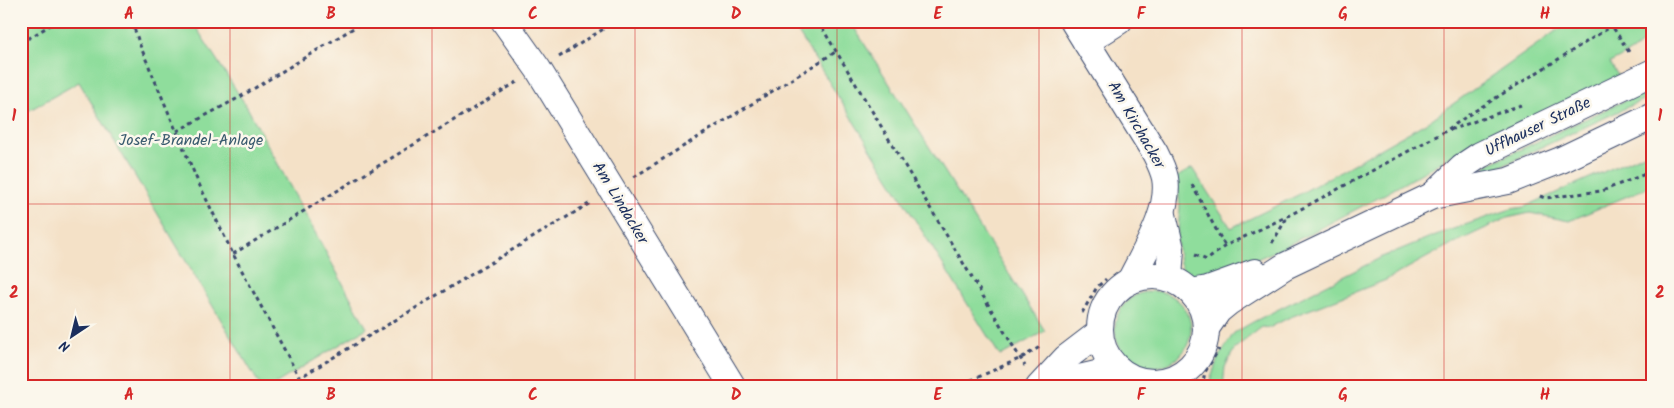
<svg xmlns="http://www.w3.org/2000/svg" width="1674" height="408" viewBox="0 0 1674 408" font-family="Kalam,sans-serif">
<rect width="100%" height="100%" fill="#fbf7ec"/>
<filter id="ink" filterUnits="userSpaceOnUse"><feTurbulence type="fractalNoise" baseFrequency=".02" numOctaves="2"/><feDisplacementMap in="SourceGraphic" scale="10" xChannelSelector="R" yChannelSelector="G"/><feConvolveMatrix kernelMatrix="1 2 1 2 8 2 1 2 1" color-interpolation-filters="sRGB"/></filter>
<filter id="wash" filterUnits="userSpaceOnUse"><feTurbulence type="fractalNoise" baseFrequency=".0096" numOctaves="4" result="noise"/><feDisplacementMap in="SourceGraphic" scale="20" xChannelSelector="R" yChannelSelector="G"/><feGaussianBlur stdDeviation="1.12" result="paint"/><feColorMatrix in="noise" values="0 0 0 0 0 0 0 0 0 0 0 0 0 0 0 0 0 1.4 0 .05"/><feComposite in="paint" operator="in"/></filter>
<g filter="url(#wash)">
<rect width="100%" height="100%" fill="#f4e1c7"/>
<g fill="#8fdd9c" stroke="#55867d">
<polygon points="21,21 192,21 247,107 367,328 270,387 261,387 79,82 21,115"/>
<polygon points="791,21 850,21 1045,331 1000,356"/>
<path d="M1570,21H1652C1650,44 1628,53 1610,63L1619,77L1448,158L1378,198L1282,248L1230,271L1197,279L1189,275L1183,270L1180,263L1177,242L1180,207L1177,177L1192,168L1231,228L1298,195L1429,121Z"/>
<polygon points="1643,92 1647,98 1491,171 1485,169 1487,165"/>
<polygon points="1653,150 1653,185 1569,221 1530,213 1507,218 1446,247 1386,280 1288,318 1269,328 1262,327 1235,348 1225,367 1223,387 1208,387 1218,358 1234,333 1253,322 1382,257 1433,236 1511,209 1524,207"/>
<circle cx="1153" cy="329" r="38"/>
</g>
</g>
<g filter="url(#ink)">
<g fill="none" stroke-linecap="round" stroke-linejoin="round">
<g stroke="#3c4a6e" stroke-width="28">
<g id="minor">
<polyline points="504,21 538,69 733,387"/>
<path d="M1073,21L1155,153C1159,161 1163,169 1165,178C1171,211 1144,252 1130,281"/>
<polyline points="1086,42 1119,21"/>
<polyline points="1432,196 1462,167 1480,155 1653,72"/>
<polyline points="1163,215 1171,249 1169,278"/>
<circle cx="1153" cy="329" r="53"/>
<polyline points="1191,292 1208,289 1255,272"/>
<polyline points="1207,327 1218,311 1229,302 1285,266 1432,196 1508,181 1561,160 1653,116"/>
<polyline points="1039,387 1066,358 1100,332"/>
<polyline points="1041,387 1118,369"/>
</g>
</g>
<g stroke="#3c4a6e" stroke-width="3" stroke-dasharray="4 4" stroke-linecap="butt">
<polyline points="132,21 139,43 198,182 233,254 299,377"/>
<polyline points="818,21 1025,366"/>
<polyline points="1613,21 1612,26 1629,52"/>
<polyline points="21,43 57,21"/>
<polyline points="559,57 616,21"/>
<polyline points="1450,130 1521,105"/>
<polyline points="177,131 240,97 365,21"/>
<polyline points="634,177 837,51"/>
<polyline points="1192,185 1225,246"/>
<polyline points="1540,196 1545,198 1602,191 1653,171"/>
<polyline points="1272,243 1288,216"/>
<polyline points="233,254 517,82"/>
<polyline points="1195,255 1207,260 1225,246 1288,216 1444,132 1470,114 1612,26"/>
<polyline points="1082,313 1097,287 1106,279"/>
<polyline points="284,387 592,202"/>
<polyline points="956,387 1021,358 1040,347"/>
<polyline points="1202,387 1205,372 1219,349"/>
</g>
<use href="#minor" stroke="#fff" stroke-width="26"/>
</g>
</g>
<path fill="none" stroke="#d62828" stroke-width="1" stroke-opacity="0.55" d="M230,21V387M432,21V387M635,21V387M837,21V387M1039,21V387M1242,21V387M1444,21V387M21,204H1653"/>
<g text-anchor="middle" dominant-baseline="central" stroke-width="5" stroke-linejoin="round" paint-order="stroke">
<g font-size="16" fill="#1b2f5e" stroke="#fbf7ec">
<text transform="translate(1136 125) rotate(60)">Am Kirchacker</text>
<text transform="translate(1538 127) rotate(-26)">Uffhauser Straße</text>
<text transform="translate(620 203) rotate(59)">Am Lindacker</text>
</g>
<g font-size="16" fill="#385a6e" stroke="#fbf7ec">
<text x="191" y="140">Josef-Brandel-Anlage</text>
</g>
</g>
<rect width="1674" height="408" fill="none" stroke="#fbf7ec" stroke-width="55"/>
<g transform="translate(72 336) rotate(215)" stroke="#fbf7ec" stroke-width="4" paint-order="stroke">
<path d="M0-4L9 19L0 12L-9 19Z" fill="#1b2f5e"/>
<text y="-8" font-size="14" font-weight="bold" text-anchor="middle" fill="#1b2f5e">N</text>
</g>
<rect x="28" y="28" width="1618" height="352" fill="none" stroke="#d62828" stroke-width="2"/>
<g font-size="16" text-anchor="middle" font-weight="bold" fill="#d62828">
<text x="129" y="19">A</text>
<text x="331" y="19">B</text>
<text x="533" y="19">C</text>
<text x="736" y="19">D</text>
<text x="938" y="19">E</text>
<text x="1141" y="19">F</text>
<text x="1343" y="19">G</text>
<text x="1545" y="19">H</text>
<text x="14" y="121">1</text>
<text x="1660" y="121">1</text>
<text x="14" y="298">2</text>
<text x="1660" y="298">2</text>
<text x="129" y="400">A</text>
<text x="331" y="400">B</text>
<text x="533" y="400">C</text>
<text x="736" y="400">D</text>
<text x="938" y="400">E</text>
<text x="1141" y="400">F</text>
<text x="1343" y="400">G</text>
<text x="1545" y="400">H</text>
</g>
</svg>
